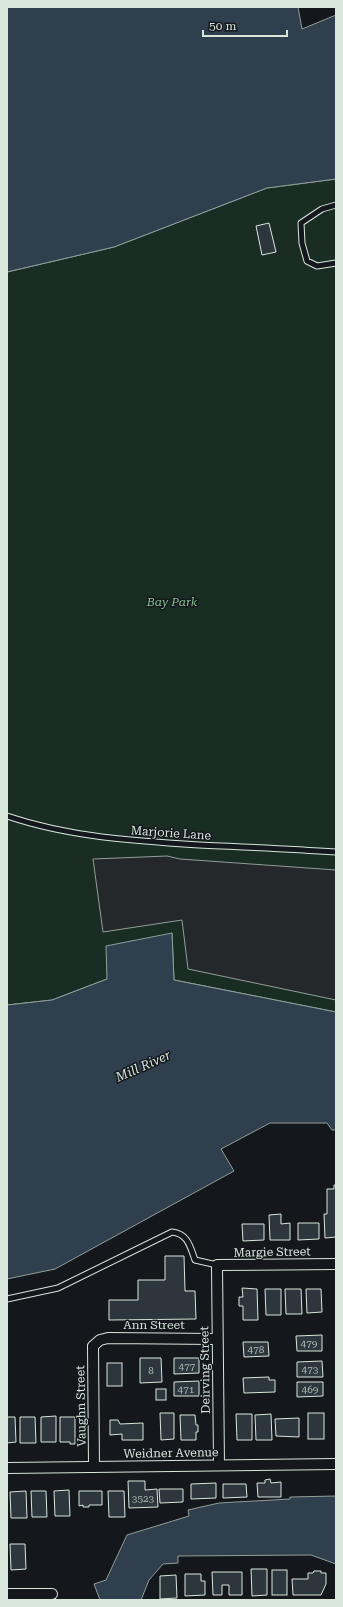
<svg xmlns="http://www.w3.org/2000/svg" width="343" height="1607" viewBox="0 0 343 1607" font-family="'Roboto Serif',serif">
<rect width="100%" height="100%" fill="#14181c"/>
<polygon fill="#1a2d24" stroke="#939e99" points="336,179 336,1012 174,980 172,933 107,979 52,1000 7,1005 7,272 114,247 267,188"/>
<polygon fill="#24282b" stroke="#939e99" points="167,856 180,859 336,870 336,1000 188,969 182,920 103,932 93,859"/>
<g fill="#2f3f4d" stroke="#939e99">
<polygon points="7,7 298,7 302,29 336,15 336,179 267,188 114,247 7,272"/>
<polygon points="172,933 174,980 336,1012 336,1130 332,1130 327,1123 270,1123 221,1149 234,1171 55,1269 7,1279 7,1005 52,1000 107,979 106,946"/>
<polygon points="336,1496 336,1564 311,1555 178,1556 178,1563 163,1564 149,1580 141,1600 100,1600 94,1584 106,1580 127,1535 189,1516 188,1510 219,1503 290,1499 290,1497"/>
</g>
<g fill="#2c363c" stroke="#d8e6dc">
<polygon points="269,223 276,252 262,255 256,226"/>
<polygon points="334,1185 336,1185 336,1237 325,1238 324,1214 327,1214 327,1189 334,1189"/>
<polygon points="281,1214 281,1224 290,1223 290,1240 270,1240 269,1215"/>
<polygon points="298,1223 319,1223 319,1239 298,1240"/>
<polygon points="242,1224 264,1224 264,1240 243,1241"/>
<polygon points="165,1256 184,1256 185,1291 195,1291 196,1319 109,1320 109,1300 138,1300 138,1280 165,1280"/>
<polygon points="242,1288 257,1289 258,1320 243,1320 243,1306 239,1306 239,1297 243,1297"/>
<polygon points="265,1289 281,1289 281,1315 266,1315"/>
<polygon points="285,1289 301,1289 302,1314 286,1314"/>
<polygon points="306,1289 321,1289 322,1312 307,1313"/>
<polygon points="322,1335 322,1351 297,1351 296,1336"/>
<polygon points="243,1342 268,1342 269,1356 244,1357"/>
<polygon points="140,1358 161,1358 162,1382 140,1383"/>
<polygon points="174,1358 199,1358 199,1373 174,1374"/>
<polygon points="322,1361 323,1377 297,1377 297,1362"/>
<rect x="107" y="1363" width="15" height="23"/>
<polygon points="269,1377 269,1380 275,1380 275,1392 244,1393 243,1378"/>
<polygon points="199,1381 199,1396 174,1396 174,1382"/>
<polygon points="297,1382 323,1382 323,1396 297,1397"/>
<rect x="156" y="1389" width="10" height="11"/>
<polygon points="160,1413 174,1413 174,1439 161,1440"/>
<rect x="308" y="1413" width="16" height="26"/>
<polygon points="236,1414 252,1414 252,1440 237,1440"/>
<polygon points="271,1414 272,1440 256,1440 255,1415"/>
<polygon points="180,1415 195,1415 196,1425 198,1425 198,1432 196,1432 196,1440 181,1440"/>
<polygon points="56,1416 56,1442 41,1442 41,1417"/>
<polygon points="7,1417 15,1417 16,1442 7,1443"/>
<polygon points="20,1417 35,1417 36,1443 20,1443"/>
<polygon points="60,1417 75,1417 75,1444 70,1444 70,1442 60,1442"/>
<polygon points="299,1418 299,1437 276,1436 275,1419"/>
<polygon points="110,1420 118,1420 120,1424 143,1423 143,1440 122,1440 122,1434 110,1435"/>
<polygon points="270,1479 271,1483 281,1482 281,1497 258,1497 257,1483 265,1483 265,1480"/>
<polygon points="128,1481 145,1481 145,1490 157,1489 158,1507 129,1508"/>
<polygon points="216,1483 216,1498 191,1499 191,1484"/>
<polygon points="223,1484 246,1484 247,1497 223,1498"/>
<polygon points="159,1489 183,1489 183,1502 160,1503"/>
<polygon points="69,1490 70,1516 55,1516 54,1491"/>
<polygon points="26,1491 27,1518 11,1518 10,1492"/>
<polygon points="31,1491 46,1491 47,1517 32,1517"/>
<polygon points="79,1491 102,1491 102,1505 89,1505 89,1507 83,1507 83,1505 79,1506"/>
<polygon points="108,1491 124,1491 125,1517 109,1517"/>
<polygon points="10,1544 25,1544 26,1569 11,1570"/>
<polygon points="251,1569 267,1569 267,1595 252,1596"/>
<rect x="272" y="1570" width="15" height="25"/>
<polygon points="314,1571 321,1571 321,1573 326,1573 326,1584 321,1595 293,1595 292,1579 308,1579 308,1573 313,1573"/>
<polygon points="212,1572 242,1572 242,1595 229,1595 229,1585 222,1585 222,1595 213,1595"/>
<polygon points="185,1574 201,1574 201,1581 205,1581 205,1595 185,1596"/>
<polygon points="176,1575 177,1598 160,1599 160,1576"/>
</g>
<g fill="none" stroke-linecap="round" stroke-linejoin="round">
<g stroke="#d8e6dc" stroke-width="7">
<g id="lane">
<polyline points="336,205 322,209 301,223 302,243 307,261 317,266 336,263"/>
<path d="M7,816C69,837 134,841 199,845C245,847 290,849 336,852"/>
<path d="M7,1299L58,1288L172,1232C188,1234 190,1246 195,1260L217,1265"/>
</g>
</g>
<g stroke="#d8e6dc" stroke-width="12">
<g id="street">
<polyline points="219,1465 217,1265 336,1264"/>
<polyline points="94,1467 93,1346 100,1340 108,1338 217,1339"/>
<polyline points="7,1468 336,1464"/>
<polyline points="7,1594 52,1594"/>
</g>
</g>
<use href="#lane" stroke="#14181c" stroke-width="5"/>
<use href="#street" stroke="#14181c" stroke-width="10"/>
</g>
<g text-anchor="middle" dominant-baseline="central" stroke-width="3" stroke-linejoin="round" paint-order="stroke">
<g font-size="10" fill="#adbab4">
<text x="309" y="1343">479</text>
<text x="256" y="1349">478</text>
<text x="187" y="1366">477</text>
<text x="310" y="1369">473</text>
<text x="151" y="1370">8</text>
<text x="186" y="1389">471</text>
<text x="310" y="1389">469</text>
<text x="143" y="1498">3523</text>
</g>
<g font-size="12" font-style="italic" fill="#8ac095" stroke="#14181c">
<text x="172" y="602">Bay Park</text>
</g>
<g font-size="12" fill="#d8e6dc" stroke="#14181c">
<text transform="translate(171 833) rotate(4)">Marjorie Lane</text>
<text transform="translate(272 1252) rotate(-1)">Margie Street</text>
<text x="154" y="1325">Ann Street</text>
<text transform="translate(205 1370) rotate(-91)">Deirving Street</text>
<text transform="translate(81 1406) rotate(-91)">Vaughn Street</text>
<text transform="translate(171 1453) rotate(-1)">Weidner Avenue</text>
</g>
<g font-size="13" font-style="italic" fill="#d8e6dc" stroke="#14181c">
<text transform="translate(143 1066) rotate(-24)">Mill River</text>
</g>
</g>
<rect width="343" height="1607" fill="none" stroke="#d8e6dc" stroke-width="16"/>
<path d="M203 30v6h84v-6" fill="none" stroke="#d8e6dc" stroke-width="2"/>
<text x="209" y="30" font-size="12" fill="#d8e6dc" stroke="#14181c" stroke-width="3" paint-order="stroke">50 m</text>
</svg>
